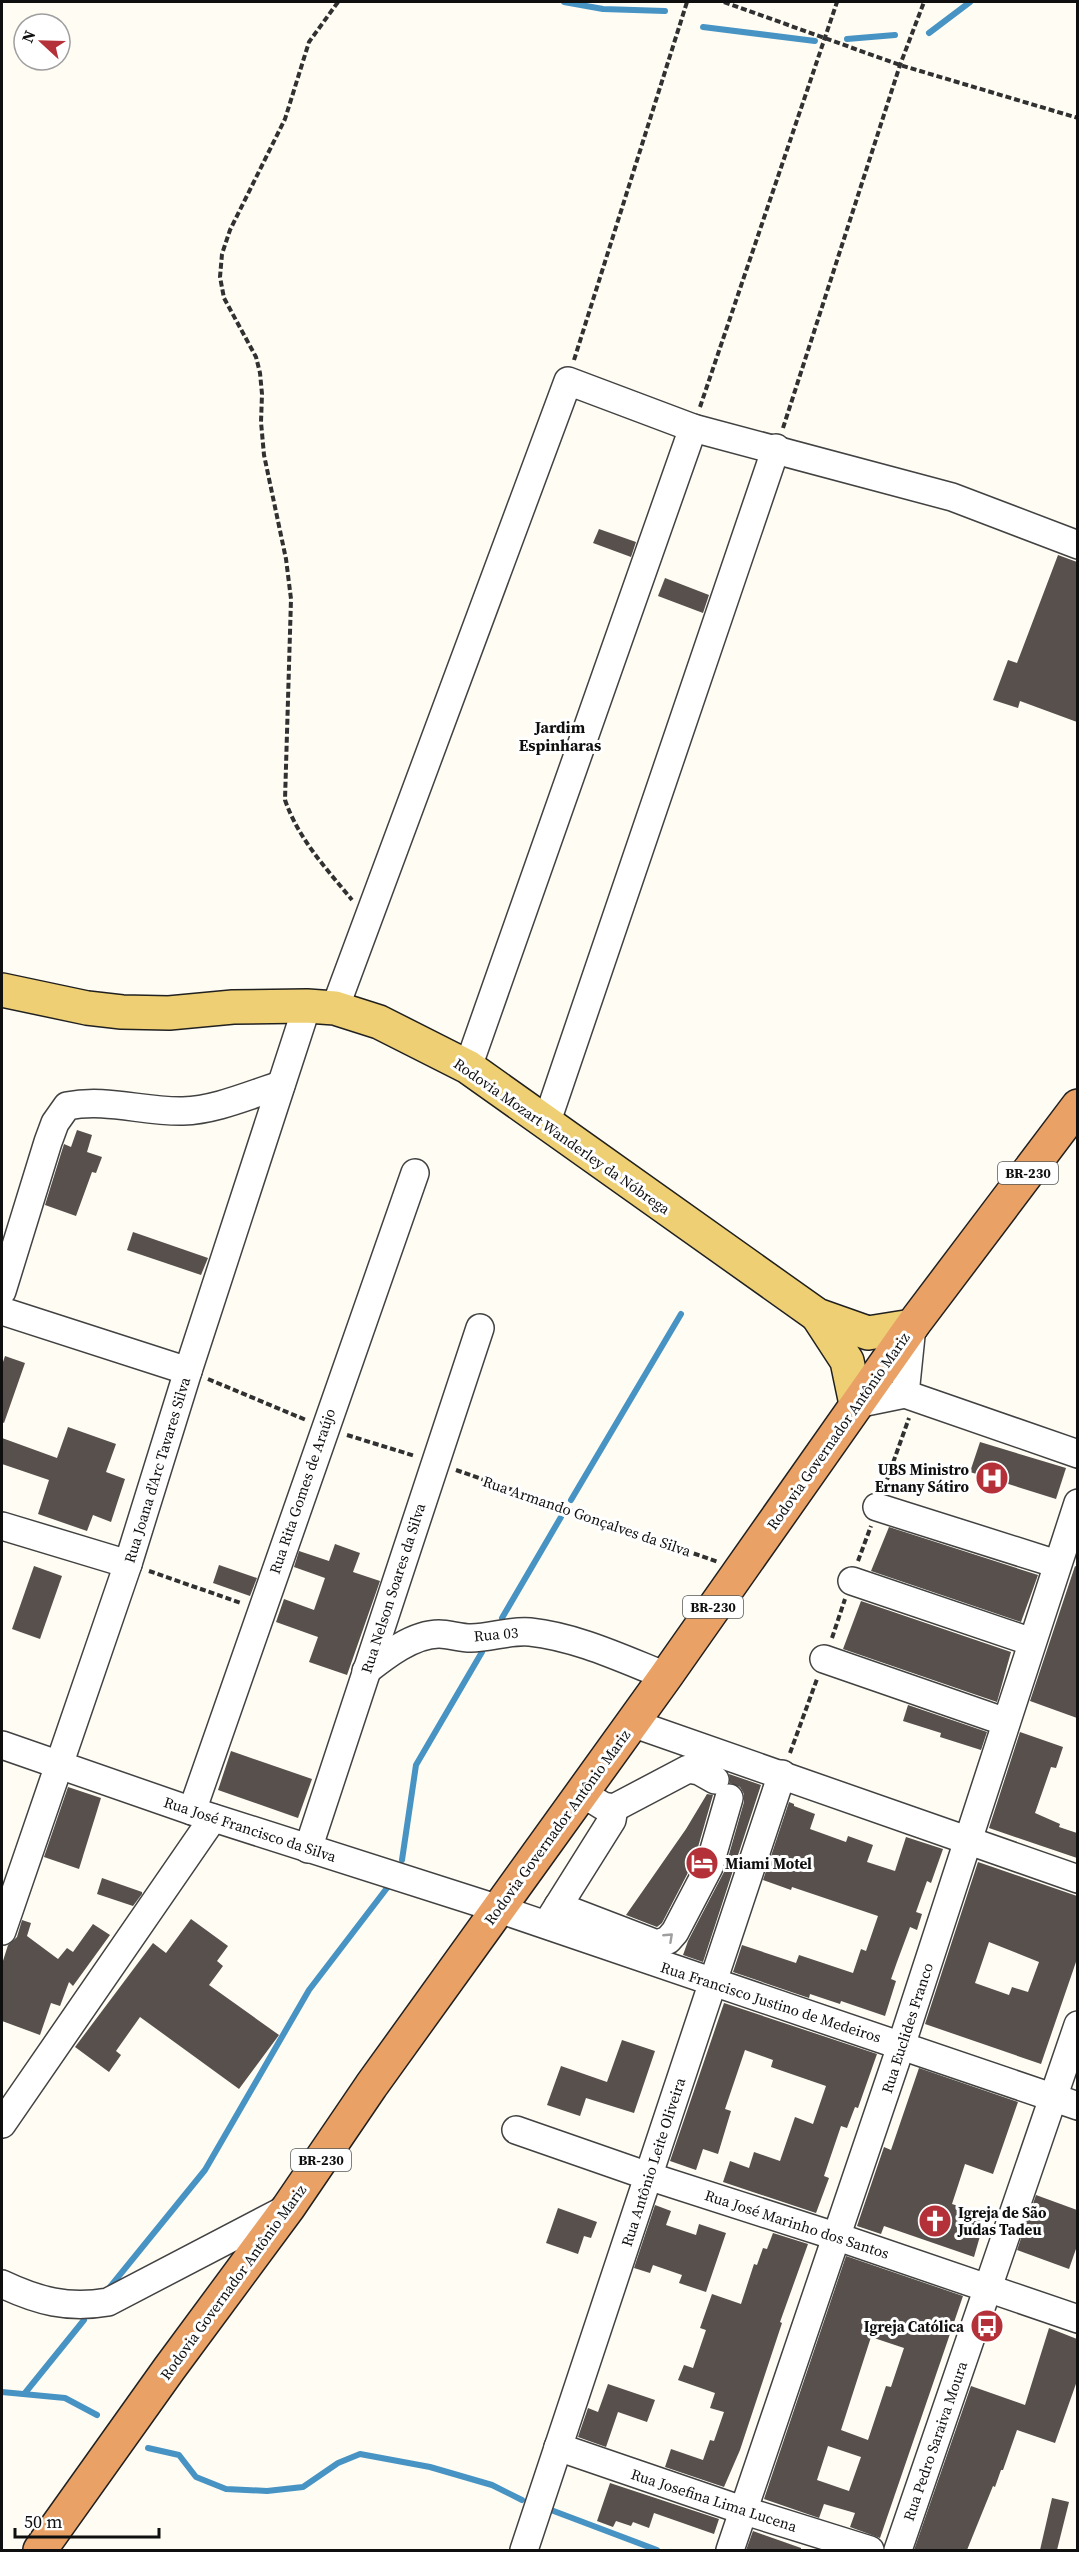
<svg xmlns="http://www.w3.org/2000/svg" width="1079" height="2552" viewBox="0 0 1079 2552" font-family="'Source Serif 4',serif">
<rect width="100%" height="100%" fill="#fefcf3"/>
<g fill="none" stroke-linecap="round" stroke-linejoin="round">
<g stroke="#4793c3" stroke-width="6">
<polyline points="564,2 603,9 665,11"/>
<polyline points="703,27 815,41"/>
<polyline points="929,33 970,2"/>
<polyline points="847,39 895,35"/>
<polyline points="571,1500 681,1314"/>
<polyline points="502,1618 561,1517"/>
<polyline points="402,1860 416,1765 482,1652"/>
<polyline points="110,2287 205,2170 309,1990 387,1888"/>
<polyline points="2,2392 65,2398 97,2415"/>
<polyline points="25,2393 84,2320"/>
<polyline points="148,2448 179,2455 196,2477 226,2489 267,2491 303,2487 338,2463 360,2454 430,2467 492,2485 522,2500"/>
<polyline points="551,2510 657,2550"/>
</g>
</g>
<g fill="#57504c" fill-rule="evenodd">
<polygon points="599,529 636,542 631,557 593,543"/>
<polygon points="1058,555 1077,562 1077,722 1020,701 1018,708 993,700 1008,660 1017,663"/>
<polygon points="665,578 709,595 703,613 658,596"/>
<polygon points="77,1130 92,1135 87,1152 102,1157 96,1173 92,1172 76,1216 45,1205 64,1144 71,1147"/>
<polygon points="133,1232 208,1258 201,1275 127,1250"/>
<polygon points="5,1356 25,1363 4,1423 2,1422 2,1365"/>
<polygon points="68,1427 116,1444 106,1472 125,1479 111,1522 93,1515 87,1531 38,1514 49,1480 2,1464 2,1438 57,1458"/>
<polygon points="980,1442 1066,1468 1056,1499 970,1472"/>
<polygon points="889,1527 1038,1575 1021,1622 871,1571"/>
<polygon points="335,1544 360,1553 353,1572 380,1581 347,1675 309,1662 318,1637 276,1622 284,1599 314,1610 325,1578 294,1567 299,1551 329,1561"/>
<polygon points="219,1565 257,1578 250,1596 213,1583"/>
<polygon points="34,1566 62,1576 40,1639 12,1629"/>
<polygon points="1075,1566 1077,1567 1077,1718 1030,1701"/>
<polygon points="861,1601 1011,1652 997,1702 843,1649"/>
<polygon points="908,1705 987,1732 981,1750 940,1737 941,1733 903,1721"/>
<polygon points="1020,1732 1063,1747 1056,1768 1051,1767 1035,1813 1060,1824 1059,1827 1077,1833 1077,1858 989,1828"/>
<polygon points="231,1751 312,1779 298,1818 218,1790"/>
<polygon points="729,1774 761,1785 703,1962 683,1955 688,1941 724,1872 744,1802 744,1794 740,1787 730,1783"/>
<polygon points="68,1787 101,1798 79,1869 44,1857"/>
<polygon points="707,1794 713,1795 694,1861 662,1923 657,1927 626,1915 686,1829"/>
<polygon points="789,1802 794,1804 794,1806 815,1814 810,1829 846,1842 848,1836 873,1845 867,1862 895,1871 906,1837 943,1849 931,1883 927,1881 916,1912 922,1914 917,1930 910,1927 897,1962 891,1979 896,1981 885,2016 841,2001 840,2004 810,1994 809,1998 733,1972 742,1945 796,1963 799,1955 853,1973 861,1949 866,1951 878,1916 792,1887 791,1890 763,1880"/>
<path d="M978,1862L1077,1896V1959L1041,2064L925,2024ZM989,1942L1039,1962L1028,1992L1012,1987L1009,1995L975,1983Z"/>
<polygon points="102,1878 142,1892 142,1894 133,1906 97,1894"/>
<polygon points="191,1919 228,1946 217,1961 223,1966 209,1985 279,2035 239,2089 140,2017 116,2051 121,2055 109,2072 75,2047 153,1943 166,1953"/>
<polygon points="22,1920 31,1923 27,1936 58,1959 67,1948 73,1952 93,1924 110,1935 73,1986 69,1982 60,2006 51,2003 40,2035 2,2021 2,1964 8,1945 17,1937"/>
<polygon points="724,2003 877,2054 858,2108 855,2107 847,2128 841,2126 824,2176 829,2178 816,2213 723,2182 730,2161 749,2168 754,2152 780,2161 795,2117 813,2124 826,2086 771,2067 773,2060 745,2050 725,2109 731,2111 718,2154 703,2149 696,2170 670,2161"/>
<polygon points="622,2040 655,2051 634,2113 586,2098 580,2116 547,2105 561,2066 607,2082"/>
<polygon points="919,2068 1018,2102 993,2174 965,2164 952,2204 986,2215 974,2257 884,2226 881,2234 857,2226 884,2147 891,2150"/>
<polygon points="1036,2195 1077,2210 1077,2246 1069,2269 1017,2250"/>
<polygon points="655,2205 671,2211 666,2225 696,2235 699,2224 726,2233 706,2292 679,2283 682,2275 653,2265 650,2273 634,2268"/>
<polygon points="558,2208 597,2222 591,2238 584,2236 578,2254 546,2243"/>
<polygon points="773,2233 808,2244 780,2322 782,2323 740,2450 724,2487 665,2467 671,2449 703,2460 710,2440 714,2441 724,2412 710,2408 715,2393 678,2380 684,2365 693,2368 706,2330 700,2328 712,2294 741,2304 754,2264 757,2265 763,2248 767,2249"/>
<path d="M846,2256L963,2296L880,2538L850,2527L855,2513L824,2504L819,2518L764,2499ZM871,2337L904,2348L891,2387L886,2386L868,2440L841,2430ZM828,2446L861,2457L849,2491L817,2480Z"/>
<polygon points="1049,2328 1077,2339 1077,2381 1055,2443 1017,2430 1003,2470 1001,2470 995,2487 993,2486 967,2550 914,2550 971,2386 1025,2405"/>
<polygon points="608,2384 655,2400 647,2422 618,2412 606,2447 578,2437 588,2408 598,2412"/>
<polygon points="610,2483 719,2519 714,2534 654,2513 649,2528 633,2522 631,2526 616,2521 613,2527 597,2521"/>
<polygon points="1052,2498 1069,2502 1057,2550 1040,2550"/>
<polygon points="753,2531 801,2548 801,2550 746,2550"/>
</g>
<g fill="none" stroke-linecap="round" stroke-linejoin="round">
<g stroke="#424242" stroke-width="30">
<g id="minor">
<polyline points="335,1008 568,381 693,428 952,497 1078,545"/>
<polyline points="468,1067 693,428"/>
<polyline points="546,1124 776,448"/>
<path d="M2,1291L48,1142L55,1123L67,1106C107,1098 143,1112 183,1111C216,1110 249,1095 281,1085"/>
<polyline points="2,1311 188,1371"/>
<polyline points="905,1394 912,1326"/>
<polyline points="856,1404 905,1394 1078,1454"/>
<polyline points="877,1507 1057,1564"/>
<polyline points="2,1526 128,1564"/>
<polyline points="852,1581 1032,1642"/>
<polyline points="824,1659 1006,1722"/>
<path d="M366,1671C385,1656 413,1634 439,1634C449,1634 460,1638 471,1638C491,1638 510,1630 530,1632C577,1637 623,1659 666,1676"/>
<polyline points="632,1723 1078,1879"/>
<polyline points="2,1745 192,1811 499,1909 1078,2106"/>
<polyline points="582,1793 603,1806 614,1808 688,1769 699,1771 715,1780"/>
<polyline points="192,1811 415,1173"/>
<polyline points="308,1849 480,1328"/>
<polyline points="558,1906 657,1944 668,1940 675,1932 709,1867 729,1798"/>
<polyline points="548,1922 612,1820 614,1808"/>
<polyline points="2,1931 128,1564 188,1371 307,1006"/>
<polyline points="2,2124 213,1818"/>
<polyline points="516,2130 648,2176 835,2236 1078,2319"/>
<path d="M2,2284C38,2301 68,2309 108,2302L288,2208"/>
<polyline points="558,2447 742,2510 870,2550"/>
<polyline points="524,2550 782,1774"/>
<polyline points="730,2550 901,2046 1078,1503"/>
<polyline points="898,2550 1078,2025"/>
</g>
</g>
<g stroke="#202020" stroke-width="36">
<g id="major">
<polyline points="2,990 87,1008 122,1012 169,1013 233,1007 307,1006 335,1008 379,1022 468,1067 817,1315 868,1333 912,1326"/>
<polyline points="817,1315 847,1361 856,1404"/>
</g>
</g>
<g stroke="#202020" stroke-width="36">
<polyline id="highway" points="40,2550 169,2369 288,2208 371,2086 666,1676 912,1326 1078,1106"/>
</g>
<g stroke="#313131" stroke-width="4" stroke-dasharray="6 3" stroke-linecap="butt">
<path d="M338,2L309,42L285,119L230,230L222,254L220,277L224,298L256,357L260,373L262,394L261,422L264,455L286,559L291,599L285,800C299,840 326,868 352,900"/>
<polyline points="724,2 900,65 1078,118"/>
<polyline points="574,360 687,2"/>
<polyline points="700,407 837,2"/>
<polyline points="783,428 900,65 924,2"/>
<polyline points="208,1379 306,1420"/>
<polyline points="347,1435 415,1456"/>
<polyline points="456,1470 718,1562"/>
<polyline points="884,1488 909,1418"/>
<polyline points="858,1561 871,1526"/>
<polyline points="149,1571 241,1603"/>
<polyline points="832,1638 845,1599"/>
<polyline points="790,1753 817,1679"/>
</g>
<use href="#minor" stroke="#fff" stroke-width="27"/>
<use href="#major" stroke="#eecf73" stroke-width="33"/>
<use href="#highway" stroke="#e9a166" stroke-width="33"/>
</g>
<defs><path id="oneway-chevron" d="M-2-3.5L2.5 0L-2 3.5" fill="none" stroke-width="1.6" stroke-linecap="round" stroke-linejoin="round" transform="scale(1.5)"/></defs>
<use stroke="#9f9f9f" href="#oneway-chevron" transform="translate(669 1937) rotate(-43)"/>
<defs>
<g id="hospital-disc" transform="scale(1.725)"><circle r="9.5" fill="#b53139" stroke="#fff"/><path d="M-5-5h3v3.5h4V-5h3V5h-3V1.5h-4V5h-3Z" fill="#fff"/></g>
<g id="hotel-disc" transform="scale(1.725)"><circle r="9.5" fill="#b53139" stroke="#fff"/><path d="M-6-4.5h1.5V1H6V5H4.5V3h-9V5H-6ZM-4 0a1.8 1.8 0 1 1 3.6 0ZM.5 0V-2.5h3Q6-2.5 6 0Z" fill="#fff"/></g>
<g id="church-disc" transform="scale(1.725)"><circle r="9.5" fill="#b53139" stroke="#fff"/><path d="M-1.2-6h2.4v3.5h3.3v2.4h-3.3V6h-2.4V-.1h-3.3v-2.4h3.3Z" fill="#fff"/></g>
<g id="bus-disc" transform="scale(1.725)"><circle r="9.5" fill="#b53139" stroke="#fff"/><path d="M-5-6H5V4H4V6H2V4H-2V6H-4V4H-5ZM-3.5-4V0h7V-4ZM-3.5 1.2v1.5H-2V1.2ZM2 1.2v1.5H3.5V1.2Z" fill="#fff"/></g>
</defs>
<g fill-rule="evenodd">
<use href="#hospital-disc" x="992" y="1478"/>
<use href="#hotel-disc" x="702" y="1863"/>
<use href="#church-disc" x="935" y="2221"/>
<use href="#bus-disc" x="987" y="2326"/>
</g>
<g text-anchor="middle" dominant-baseline="central" stroke-width="6" stroke-linejoin="round" paint-order="stroke">
<g fill="#fff" stroke="#575757" stroke-width="1.5">
<rect x="998" y="1162" width="60" height="22" rx="4.5"/>
<rect x="683" y="1596" width="60" height="22" rx="4.5"/>
<rect x="291" y="2149" width="60" height="22" rx="4.5"/>
</g>
<g font-size="14" font-weight="bold" fill="#0f0f0f">
<text x="1028" y="1173">BR-230</text>
<text x="713" y="1607">BR-230</text>
<text x="321" y="2160">BR-230</text>
</g>
<g font-size="15" fill="#0f0f0f" stroke="#fff">
<text transform="translate(562 1136) rotate(35)">Rodovia Mozart Wanderley da Nóbrega</text>
<text transform="translate(838 1431) rotate(-55)">Rodovia Governador Antônio Mariz</text>
<text transform="translate(157 1470) rotate(-73)">Rua Joana d'Arc Tavares Silva</text>
<text transform="translate(302 1491) rotate(-71)">Rua Rita Gomes de Araújo</text>
<text transform="translate(587 1516) rotate(19)">Rua Armando Gonçalves da Silva</text>
<text transform="translate(393 1588) rotate(-72)">Rua Nelson Soares da Silva</text>
<text transform="translate(496 1634) rotate(-5)">Rua 03</text>
<text transform="translate(557 1827) rotate(-54)">Rodovia Governador Antônio Mariz</text>
<text transform="translate(250 1829) rotate(18)">Rua José Francisco da Silva</text>
<text transform="translate(771 2002) rotate(18)">Rua Francisco Justino de Medeiros</text>
<text transform="translate(907 2028) rotate(-72)">Rua Euclides Franco</text>
<text transform="translate(653 2162) rotate(-72)">Rua Antônio Leite Oliveira</text>
<text transform="translate(797 2224) rotate(18)">Rua José Marinho dos Santos</text>
<text transform="translate(233 2282) rotate(-54)">Rodovia Governador Antônio Mariz</text>
<text transform="translate(935 2441) rotate(-71)">Rua Pedro Saraiva Moura</text>
<text transform="translate(714 2500) rotate(18)">Rua Josefina Lima Lucena</text>
</g>
<g font-size="15" font-weight="bold" fill="#0f0f0f" stroke="#fff" text-anchor="end">
<text x="969" y="1469">UBS Ministro<tspan x="969" dy="17">Ernany Sátiro</tspan></text>
<text x="725" y="1863" text-anchor="start">Miami Motel</text>
<text x="958" y="2212" text-anchor="start">Igreja de São<tspan x="958" dy="17">Judas Tadeu</tspan></text>
<text x="964" y="2326">Igreja Católica</text>
</g>
<g font-size="16" font-weight="bold" fill="#0f0f0f" stroke="#fff">
<text x="560" y="727">Jardim<tspan x="560" dy="18">Espinharas</tspan></text>
</g>
</g>
<rect width="1079" height="2552" fill="none" stroke="#0f0f0f" stroke-width="6"/>
<g transform="translate(42 42) rotate(292)"><circle r="28" fill="#ffffff" stroke="#9f9f9f" stroke-width="1.5"/>
<path d="M0-4.5L10 22L0 15L-10 22Z" fill="#b53139"/>
<text y="-9" font-size="16" font-weight="bold" text-anchor="middle" fill="#0f0f0f">N</text>
</g>
<path d="M15 2528v9h144v-9" fill="none" stroke="#0f0f0f" stroke-width="3"/>
<text x="24" y="2528" font-size="18" fill="#0f0f0f" stroke="#ffffff" stroke-width="4.5" paint-order="stroke">50 m</text>
</svg>
